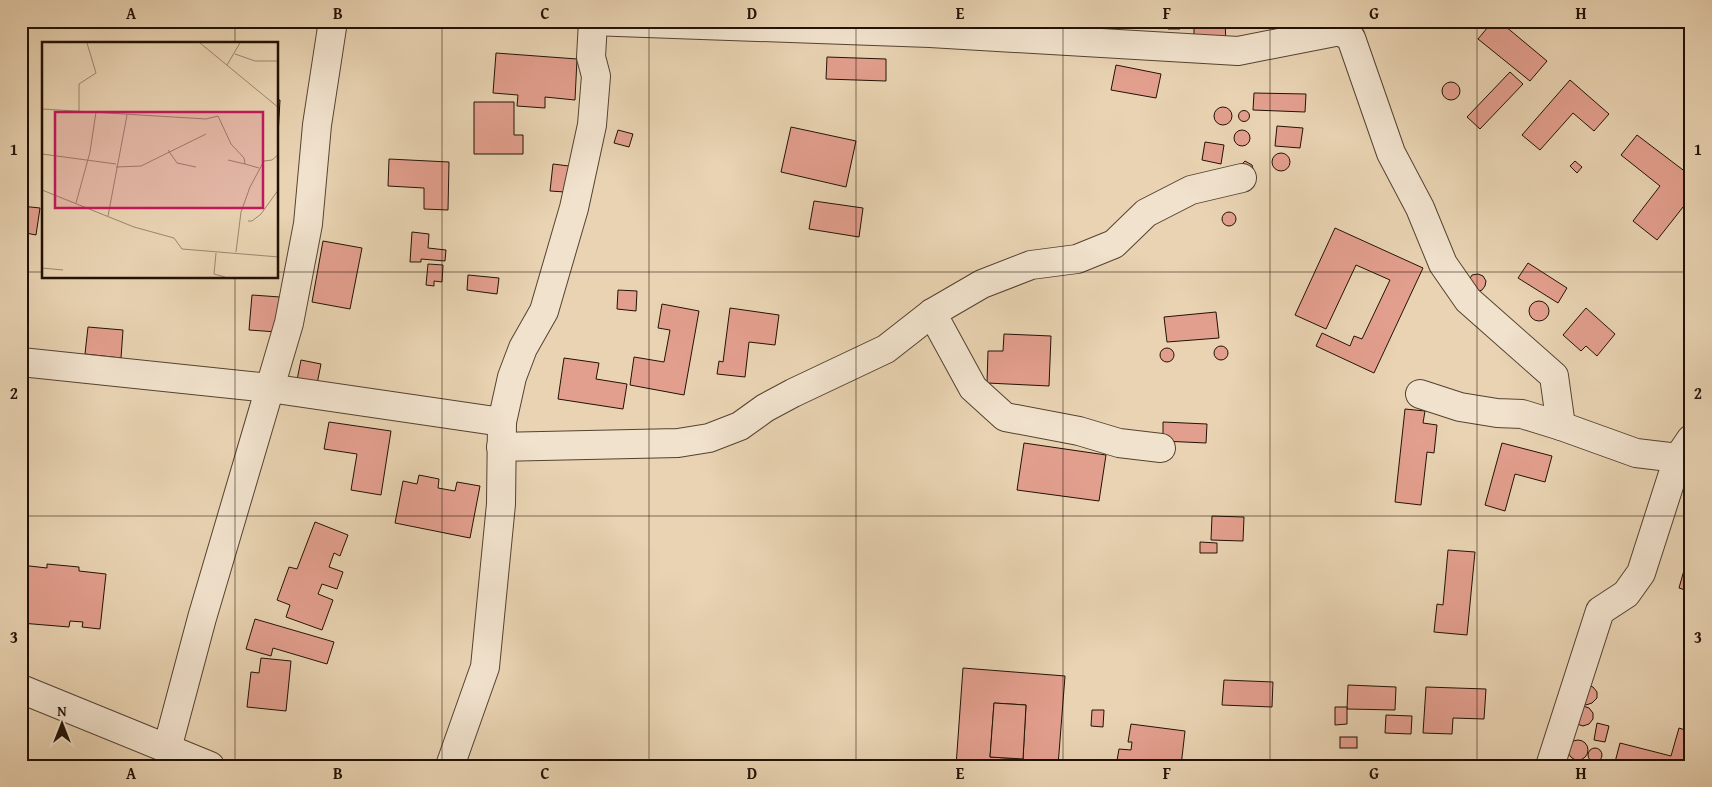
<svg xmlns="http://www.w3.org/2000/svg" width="1712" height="787" viewBox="0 0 1712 787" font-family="'Gentium Book Plus',serif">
<rect width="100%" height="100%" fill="#e9d3b2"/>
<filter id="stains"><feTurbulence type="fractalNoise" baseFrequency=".004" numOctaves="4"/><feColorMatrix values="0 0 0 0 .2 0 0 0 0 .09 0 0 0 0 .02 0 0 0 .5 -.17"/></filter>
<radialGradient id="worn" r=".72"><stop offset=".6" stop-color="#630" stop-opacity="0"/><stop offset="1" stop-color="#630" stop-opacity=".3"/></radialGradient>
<g fill="#e39f8e" stroke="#231205" fill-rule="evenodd">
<polygon points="1168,21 1191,21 1191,22 1181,21 1180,29 1168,29"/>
<polygon points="1194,21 1225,21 1226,44 1194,44"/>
<polygon points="1493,21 1499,21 1547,61 1530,81 1478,39"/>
<polygon points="496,53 577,59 575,100 545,97 545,108 517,106 518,95 493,93"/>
<polygon points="827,57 886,59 886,81 826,79"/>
<polygon points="1116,65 1161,74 1156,98 1111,90"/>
<polygon points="1510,72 1523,84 1480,129 1467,117"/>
<polygon points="1570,80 1609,114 1594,131 1573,113 1540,150 1522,135"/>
<circle cx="1451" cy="91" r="9"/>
<polygon points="1254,93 1306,94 1305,112 1253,110"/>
<polygon points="278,100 280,100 278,135"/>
<polygon points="474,102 514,102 514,135 523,135 523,154 474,154"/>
<circle cx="1223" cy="116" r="9"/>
<circle cx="1244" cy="116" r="5.5"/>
<polygon points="1277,126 1303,128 1300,148 1275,146"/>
<polygon points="791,127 856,141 846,187 781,172"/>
<polygon points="618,130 633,134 629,147 614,143"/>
<circle cx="1242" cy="138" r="8"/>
<polygon points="1637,135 1691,176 1691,197 1657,240 1633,221 1660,186 1621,155"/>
<polygon points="1205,142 1224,145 1221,164 1202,160"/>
<circle cx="1281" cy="162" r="9"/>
<polygon points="389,159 449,162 448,210 424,209 424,188 388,186"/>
<polygon points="1245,161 1252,165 1253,169 1251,173 1239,167"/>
<polygon points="1575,161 1582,167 1577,173 1570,166"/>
<polygon points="553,164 569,166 565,192 550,191"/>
<polygon points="814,201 863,208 859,237 809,229"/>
<polygon points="21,206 40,208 36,235 21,232"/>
<circle cx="1229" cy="219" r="7"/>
<polygon points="1335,228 1423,268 1374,373 1316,346 1322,333 1350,346 1354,336 1362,339 1390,280 1356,265 1326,329 1295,315"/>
<polygon points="412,232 429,234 428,248 446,250 445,261 421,259 421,262 410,262"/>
<polygon points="323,241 362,248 350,309 312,302"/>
<polygon points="1528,263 1567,288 1558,303 1518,278"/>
<polygon points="428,264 443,265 442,282 434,281 434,286 426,285"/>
<polygon points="1478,274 1483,276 1486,281 1485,286 1482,290 1477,292 1469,280 1472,275"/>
<polygon points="468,275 499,278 497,294 467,290"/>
<polygon points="618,290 637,291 636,311 617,309"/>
<polygon points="252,295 280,297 277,332 249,330"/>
<circle cx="1539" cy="311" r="10"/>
<polygon points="662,304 699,311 684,395 630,385 634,357 664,362 670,330 658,328"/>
<polygon points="730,308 779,315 775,345 749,342 745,377 717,374 719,361 723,362"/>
<polygon points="1586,308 1615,334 1597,356 1586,346 1581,351 1563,335"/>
<polygon points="1216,312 1219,338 1167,342 1164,317"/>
<polygon points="88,327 123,330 121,358 85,354"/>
<polygon points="1004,334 1051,336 1049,386 987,383 988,351 1003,351"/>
<circle cx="1221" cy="353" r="7"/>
<circle cx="1167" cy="355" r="7"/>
<polygon points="564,358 599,363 596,379 627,384 623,409 558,399"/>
<polygon points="301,360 321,364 316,389 296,385"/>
<polygon points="1405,409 1425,411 1423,423 1437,425 1434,453 1427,452 1421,505 1395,502"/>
<polygon points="329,422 391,431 381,495 351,490 357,454 324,449"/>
<polygon points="1163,422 1207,424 1206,443 1163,441"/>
<polygon points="1024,443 1106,455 1099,501 1017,490"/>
<polygon points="1502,443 1552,456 1545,482 1515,474 1505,511 1485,505"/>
<polygon points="419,475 439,479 438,488 455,491 457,482 480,486 470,538 395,523 403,481 417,484"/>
<polygon points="1212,516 1244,517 1243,541 1211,540"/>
<polygon points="315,522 348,535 340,556 334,553 329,567 343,572 337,589 322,584 318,594 333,600 322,630 286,617 290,605 277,600 289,567 297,569"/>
<polygon points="1200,542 1217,543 1217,553 1200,553"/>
<polygon points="1448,550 1475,552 1467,635 1434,632 1437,604 1443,605"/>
<polygon points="1686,563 1691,564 1691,592 1679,588"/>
<polygon points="47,564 79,567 79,571 106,574 100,629 82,627 83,622 70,621 69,627 21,623 21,565 47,568"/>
<polygon points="255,619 334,642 327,664 273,648 271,656 246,649"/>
<polygon points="261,658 291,661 286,711 247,707 251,672 259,673"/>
<path d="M963,668L1065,676L1058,766H956ZM994,703L1026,705L1023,759L990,757Z"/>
<polygon points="1224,680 1273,682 1272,707 1222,705"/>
<polygon points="1348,685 1396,687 1395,710 1347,709"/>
<polygon points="1587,685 1593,687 1597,692 1597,698 1592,703 1586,705 1581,703"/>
<polygon points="1426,687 1486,689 1484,719 1453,718 1452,734 1423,733"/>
<polygon points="994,703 1026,705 1023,759 990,757"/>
<polygon points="1583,706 1589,708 1593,713 1593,719 1589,724 1583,726 1577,724"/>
<polygon points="1335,707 1347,707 1347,724 1335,725"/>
<polygon points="1092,710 1104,710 1103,727 1091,726"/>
<polygon points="1386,715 1412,716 1411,734 1385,733"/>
<polygon points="1597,723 1609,726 1605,742 1594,740"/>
<polygon points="1131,724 1185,731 1181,766 1116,766 1119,749 1131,750 1132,742 1128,742"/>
<polygon points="1679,728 1691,732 1691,766 1614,766 1620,743 1671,756"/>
<rect x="1340" y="737" width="17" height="11"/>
<circle cx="1578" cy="750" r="10"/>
<circle cx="1595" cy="755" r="7"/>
</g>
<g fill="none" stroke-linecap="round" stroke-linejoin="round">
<g stroke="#544230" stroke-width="30">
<g id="minor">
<polyline points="590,21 930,33 1238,51 1340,31 1351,38 1391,153 1420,208 1443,264 1468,300 1554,376 1561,426 1636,453 1678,458"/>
<polyline points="932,313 973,388 1005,417 1079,431 1119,443 1161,448"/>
<polyline points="21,362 269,388 502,422"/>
<polyline points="1420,394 1460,407 1497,413 1522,414 1561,426"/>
<polyline points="501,447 678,443 709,438 740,426 765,408 793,393 886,349 932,313 982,284 1031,265 1077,259 1114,244 1146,213 1191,190 1242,178"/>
<polyline points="21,689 210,766"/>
<polyline points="167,749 202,618 289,323 308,224 317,125 333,21"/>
<polyline points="450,766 485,667 501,504 502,422 512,377 523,348 544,311 574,208 592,125 596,76 591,57 593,22"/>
<polyline points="1550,766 1600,611 1626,594 1641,573 1678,458 1691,439"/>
</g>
</g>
<use href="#minor" stroke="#f1e2cd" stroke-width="28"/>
</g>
<path fill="none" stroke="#231205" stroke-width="1" stroke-opacity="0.55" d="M235,21V44M442,21V766M649,21V766M856,21V766M1063,21V766M1270,21V766M1477,21V766M21,272H44M278,272H1691M235,278V766M21,516H1691"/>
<g transform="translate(42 42)">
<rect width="236" height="236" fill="#e9d3b2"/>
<path fill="none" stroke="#9a866d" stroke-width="1" d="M158,1L237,66M193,12L213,19H237M185,23L198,1M0,67L164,77L176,74L189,102L202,116L203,122L217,126M37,69V42L54,31L45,1M126,108L135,121L154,125M0,112L74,122M186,118L203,122M74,125L99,124L164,92M0,148L92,185L132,196L140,207L237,215M34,161L48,110L54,70M66,174L85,73M206,179H210L219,172L237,147M194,210L199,170L208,145L222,119L230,118L237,112M174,211L172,232L183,235M0,226L21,228"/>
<path fill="#c2185b" fill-opacity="0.15" stroke="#c2185b" stroke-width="2.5" d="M13,70H221V166H13Z"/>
<rect width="236" height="236" fill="none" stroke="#231205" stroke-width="2.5"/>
</g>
<rect width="1712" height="787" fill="none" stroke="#e9d3b2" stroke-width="55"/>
<g transform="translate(62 724)" stroke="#f1e2cd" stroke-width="4" paint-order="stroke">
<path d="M0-4L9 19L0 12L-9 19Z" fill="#231205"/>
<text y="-8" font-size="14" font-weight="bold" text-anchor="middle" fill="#231205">N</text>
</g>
<rect x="28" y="28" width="1656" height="732" fill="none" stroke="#231205" stroke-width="2"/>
<g font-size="16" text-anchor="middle" font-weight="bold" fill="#231205">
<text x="131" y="19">A</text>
<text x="338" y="19">B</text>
<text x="545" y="19">C</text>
<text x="752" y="19">D</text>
<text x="960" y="19">E</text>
<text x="1167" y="19">F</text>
<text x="1374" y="19">G</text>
<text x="1581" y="19">H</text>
<text x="14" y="155">1</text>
<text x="1698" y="155">1</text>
<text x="14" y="399">2</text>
<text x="1698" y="399">2</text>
<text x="14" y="643">3</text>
<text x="1698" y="643">3</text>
<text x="131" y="779">A</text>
<text x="338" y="779">B</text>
<text x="545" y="779">C</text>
<text x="752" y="779">D</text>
<text x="960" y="779">E</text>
<text x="1167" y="779">F</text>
<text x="1374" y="779">G</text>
<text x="1581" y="779">H</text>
</g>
<rect width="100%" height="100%" filter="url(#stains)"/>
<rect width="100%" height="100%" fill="url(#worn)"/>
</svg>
